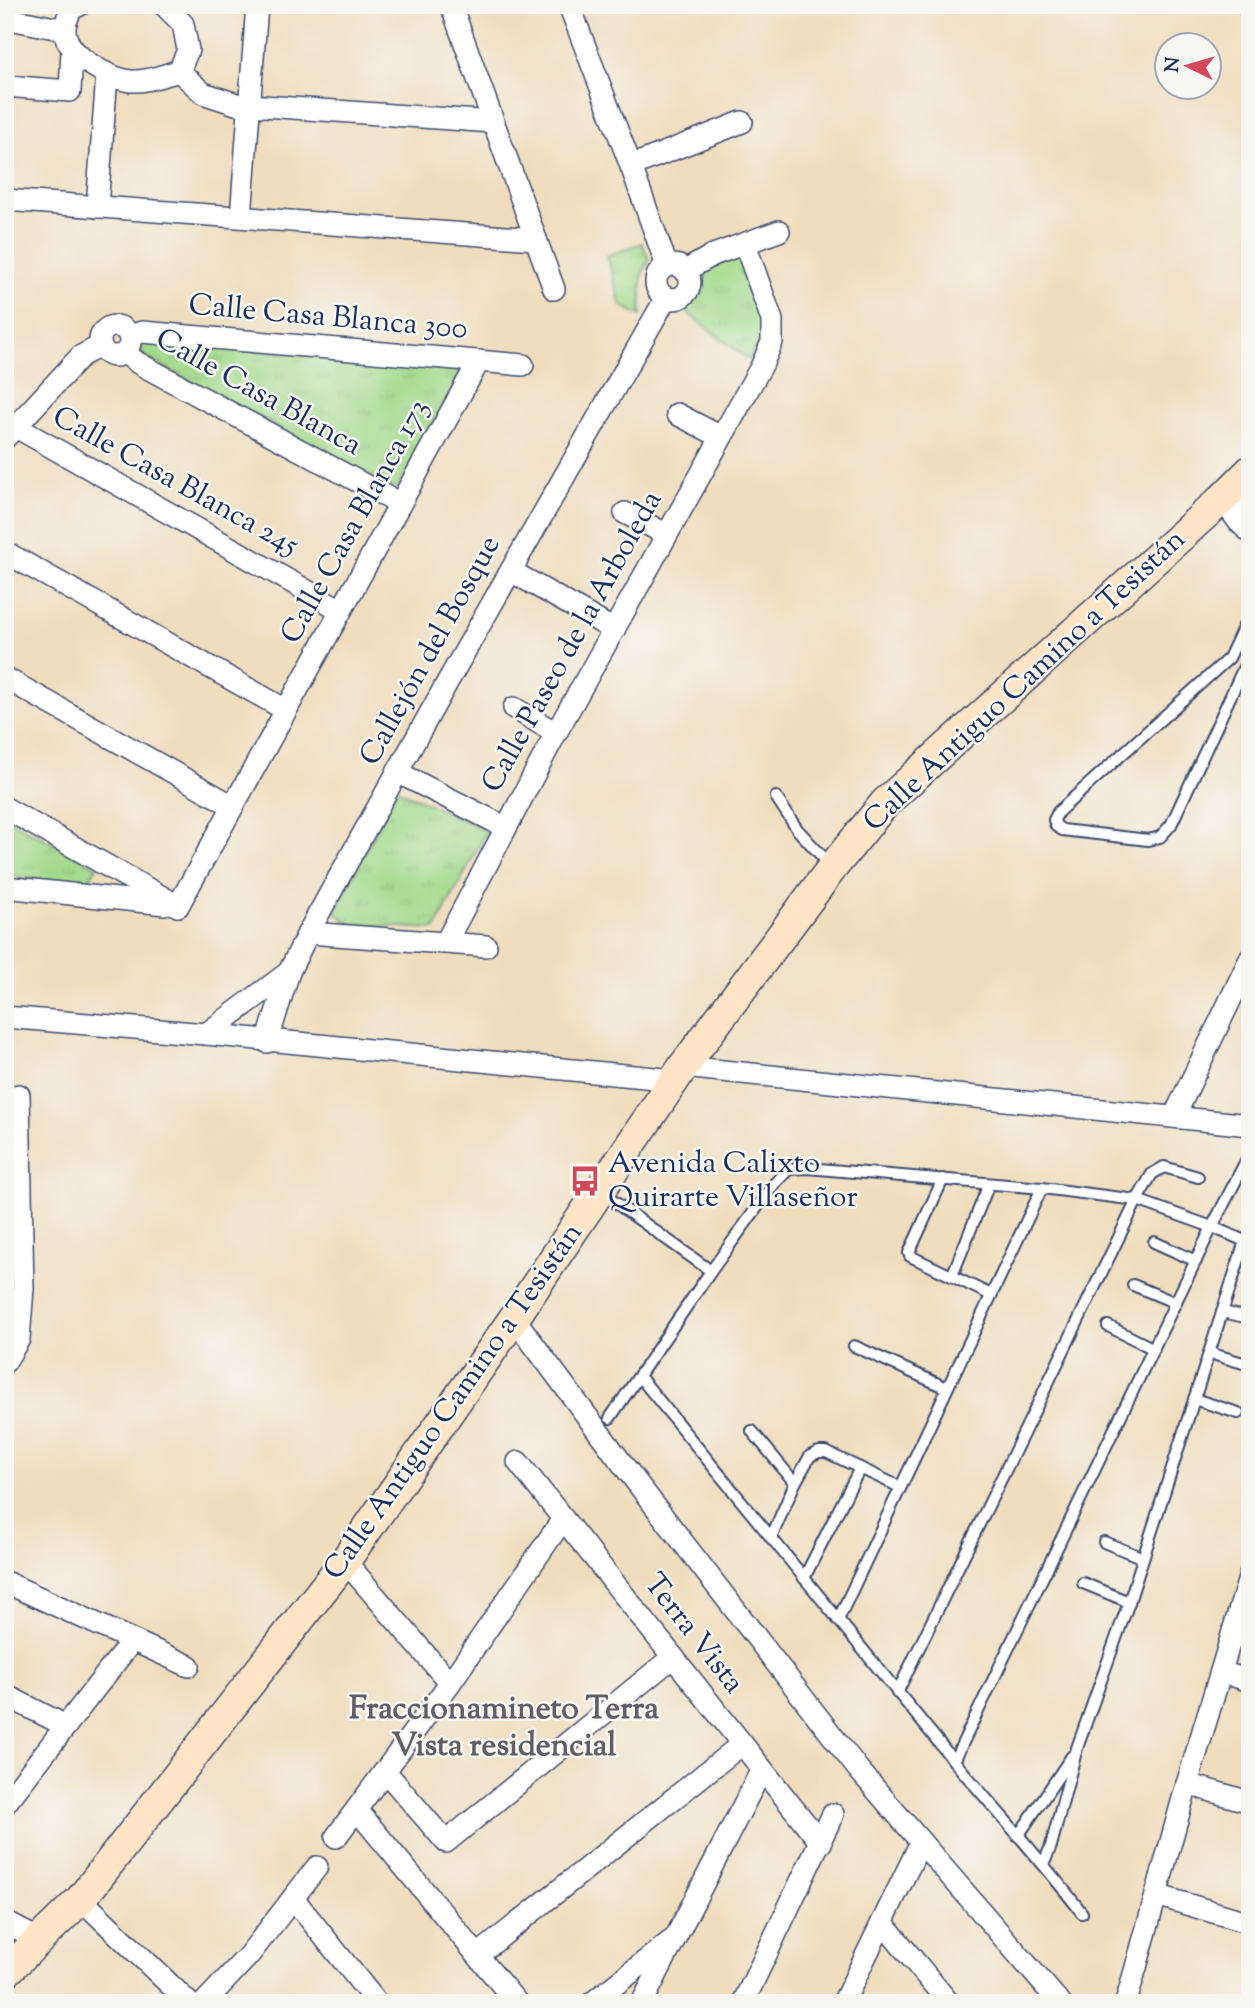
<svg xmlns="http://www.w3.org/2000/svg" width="1255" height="2008" viewBox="0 0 1255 2008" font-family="'Sorts Mill Goudy',serif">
<defs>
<pattern id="grass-tufts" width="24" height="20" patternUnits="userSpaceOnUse" patternTransform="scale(1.75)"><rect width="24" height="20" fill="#a3da8b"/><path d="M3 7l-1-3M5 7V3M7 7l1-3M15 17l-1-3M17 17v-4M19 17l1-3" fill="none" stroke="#8cbb7a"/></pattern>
</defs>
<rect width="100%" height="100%" fill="#f6f6f2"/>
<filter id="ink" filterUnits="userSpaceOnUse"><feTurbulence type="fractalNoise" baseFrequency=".0143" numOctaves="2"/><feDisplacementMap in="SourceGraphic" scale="14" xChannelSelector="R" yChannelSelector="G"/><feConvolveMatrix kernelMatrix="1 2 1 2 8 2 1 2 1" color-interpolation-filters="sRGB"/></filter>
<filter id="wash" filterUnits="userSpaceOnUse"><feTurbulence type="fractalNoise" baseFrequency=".00686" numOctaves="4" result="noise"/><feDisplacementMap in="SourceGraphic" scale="28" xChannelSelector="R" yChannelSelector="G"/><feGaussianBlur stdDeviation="1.57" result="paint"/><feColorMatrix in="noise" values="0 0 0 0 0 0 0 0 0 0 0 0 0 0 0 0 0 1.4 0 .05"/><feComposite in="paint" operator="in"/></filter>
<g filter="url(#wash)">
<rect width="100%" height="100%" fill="#f0ddbd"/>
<g fill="url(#grass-tufts)" stroke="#5f8474" stroke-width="2">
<polygon points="642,243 649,260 642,274 641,316 621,305 607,256"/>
<polygon points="738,254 767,329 749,360 683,309 702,295 707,268"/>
<polygon points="147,341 464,369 396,490 144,356 138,344"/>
<polygon points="397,789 487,831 435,929 350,924 335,912"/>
<polygon points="5,818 97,867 88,881 74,884 5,875"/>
</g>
</g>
<g filter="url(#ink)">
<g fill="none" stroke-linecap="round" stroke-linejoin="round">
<g stroke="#3b496c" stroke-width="14">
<g id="lane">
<polyline points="1250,613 1229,658 1058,812 1054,820 1056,826 1062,830 1148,840 1160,837 1171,825 1250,654"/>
<polyline points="776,797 797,829 830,865"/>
<polyline points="943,1179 909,1253 910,1256 991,1295"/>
<polyline points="602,1193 711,1271"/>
<polyline points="1154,1242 1196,1261"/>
<polyline points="952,1276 989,1184"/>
<polyline points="1133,1285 1176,1303"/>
<polyline points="1222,1312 1250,1318"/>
<polyline points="1108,1326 1154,1349"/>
<polyline points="854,1346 947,1388"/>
<polyline points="1209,1353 1250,1365"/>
<polyline points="639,1376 954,1761"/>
<polyline points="1194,1399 1238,1413"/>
<polyline points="610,1418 711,1271 774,1184 789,1169 807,1168 1042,1188 1137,1200 1212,1227 1250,1153"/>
<polyline points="752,1431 795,1483"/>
<polyline points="771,1538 795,1483 810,1456 819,1452 826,1452 900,1487"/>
<polyline points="1104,1542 1143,1558"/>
<polyline points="804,1578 860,1468"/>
<polyline points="1083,1583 1129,1602"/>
<polyline points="838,1620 1042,1188"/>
<polyline points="897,1693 1137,1200 1152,1174 1164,1167 1198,1177"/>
<polyline points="1018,1836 1072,1756"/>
<path d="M1044,1863L1051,1846L1077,1748L1129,1602L1245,1241L1212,1227L954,1761C997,1812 1042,1860 1082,1913"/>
</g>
</g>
<g stroke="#3b496c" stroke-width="24">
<g id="street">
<path d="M80,5L71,9C69,15 64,24 65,31C66,55 109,79 131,81C147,82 163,75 179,71L188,50L183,24L164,5"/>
<polyline points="451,5 554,289"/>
<polyline points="569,5 631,166 667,266"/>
<polyline points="5,18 65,30"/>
<polyline points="179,71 203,93 236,104 493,122"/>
<polyline points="5,86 70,91 72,50"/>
<polyline points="631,166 742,122"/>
<polyline points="5,200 536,239"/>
<polyline points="97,207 107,75"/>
<polyline points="241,217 257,5"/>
<circle cx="673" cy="282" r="17"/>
<polyline points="685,271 713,255 779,231"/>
<circle cx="115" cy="341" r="15"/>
<polyline points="129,336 142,332 523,365"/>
<polyline points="125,353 138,363 400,504"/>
<polyline points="677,414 721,437"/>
<polyline points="16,427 341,610"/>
<polyline points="5,438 81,356 100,346"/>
<polyline points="1235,486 1250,508"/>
<polyline points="1222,499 1239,522 1250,532"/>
<polyline points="625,513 666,534"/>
<polyline points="5,552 286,710"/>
<polyline points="511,571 614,630"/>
<polyline points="5,678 233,806"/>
<polyline points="514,708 556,733"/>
<polyline points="397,772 505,827"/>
<polyline points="5,808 178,906"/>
<polyline points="5,887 165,904"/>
<polyline points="178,906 479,361"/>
<polyline points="308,933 486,946"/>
<polyline points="446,942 556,733 762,365 772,342 772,320 745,244"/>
<polyline points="5,1017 206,1034 675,1080"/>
<polyline points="206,1034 289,972"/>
<polyline points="267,1042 289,972 308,933 448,681 666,298"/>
<polyline points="683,1067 1250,1125"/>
<polyline points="1174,1117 1250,959"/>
<polyline points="514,1318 624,1466 858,1769 1060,2003"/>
<polyline points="5,1362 19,1339 23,1288 19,1095"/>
<polyline points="518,1462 821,1843"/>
<polyline points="345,1561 450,1683"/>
<polyline points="5,1582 189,1666"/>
<polyline points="1221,1672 1250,1681"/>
<polyline points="5,1695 66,1726"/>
<polyline points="385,1771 446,1842 673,1657"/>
<polyline points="1187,1784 1250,1802"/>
<polyline points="5,1804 132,1641"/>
<polyline points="357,1810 517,2003"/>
<polyline points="336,1837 450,1683 563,1519"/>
<polyline points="1156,1895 1250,1923"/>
<polyline points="293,1898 377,2003"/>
<polyline points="81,1899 189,2003"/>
<polyline points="5,1922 38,1939"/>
<polyline points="882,1922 949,2003"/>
<polyline points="478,1955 742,1744"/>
<polyline points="204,2003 249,1955 317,1867"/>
<polyline points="592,2003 671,1941"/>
<polyline points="642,2003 762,1769"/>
<polyline points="743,2003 833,1814"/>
<polyline points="843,2003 921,1842"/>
<polyline points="1126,2003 1187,1784 1250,1575"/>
</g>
</g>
<g stroke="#3b496c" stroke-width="33">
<polyline id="secondary" points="5,1973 81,1899 345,1561 514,1318 683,1067 832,868 885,803 1222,499 1250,471"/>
</g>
<use href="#lane" stroke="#fff" stroke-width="10"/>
<use href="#street" stroke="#fff" stroke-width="21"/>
<use href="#secondary" stroke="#ffe4c6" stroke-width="30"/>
</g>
</g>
<defs>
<g id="bus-bare" transform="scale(2.415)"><path d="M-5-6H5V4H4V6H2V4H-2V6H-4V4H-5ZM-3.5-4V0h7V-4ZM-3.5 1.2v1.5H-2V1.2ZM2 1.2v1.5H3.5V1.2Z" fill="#d1495b" stroke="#f6f6f2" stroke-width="2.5" paint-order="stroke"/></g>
</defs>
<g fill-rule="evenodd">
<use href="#bus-bare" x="585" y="1181"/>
</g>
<g text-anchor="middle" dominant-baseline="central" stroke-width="5" stroke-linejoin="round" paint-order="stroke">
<g font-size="30" fill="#1b2f5e" stroke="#f6f6f2">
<text transform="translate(328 318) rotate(5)">Calle Casa Blanca 300</text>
<text transform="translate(258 393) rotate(29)">Calle Casa Blanca</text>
<text transform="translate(175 482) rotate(29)">Calle Casa Blanca 245</text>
<text transform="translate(356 522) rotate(-61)">Calle Casa Blanca 173</text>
<text transform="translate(573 642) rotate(-61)">Calle Paseo de la Arboleda</text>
<text transform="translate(431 651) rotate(-61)">Callejón del Bosque</text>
<text transform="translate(1025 681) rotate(-43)">Calle Antiguo Camino a Tesistán</text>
<text transform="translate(454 1402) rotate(-55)">Calle Antiguo Camino a Tesistán</text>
<text transform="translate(693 1634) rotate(52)">Terra Vista</text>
</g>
<g font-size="30" fill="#1b2f5e" stroke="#f6f6f2" text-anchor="start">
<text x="608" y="1164">Avenida Calixto<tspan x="608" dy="34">Quirarte Villaseñor</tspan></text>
</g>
<g font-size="32" font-weight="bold" fill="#605d65" stroke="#f6f6f2">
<text x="504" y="1710">Fraccionamineto Terra<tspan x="504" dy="37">Vista residencial</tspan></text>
</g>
</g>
<rect width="1255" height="2008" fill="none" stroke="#f6f6f2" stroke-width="28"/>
<g transform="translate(1188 66) rotate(275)"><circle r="33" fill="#f6f6f2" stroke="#9ea6b7" stroke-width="2"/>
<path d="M0-5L12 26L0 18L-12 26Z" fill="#d1495b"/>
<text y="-10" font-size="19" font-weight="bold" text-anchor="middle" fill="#1b2f5e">N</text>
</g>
</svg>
